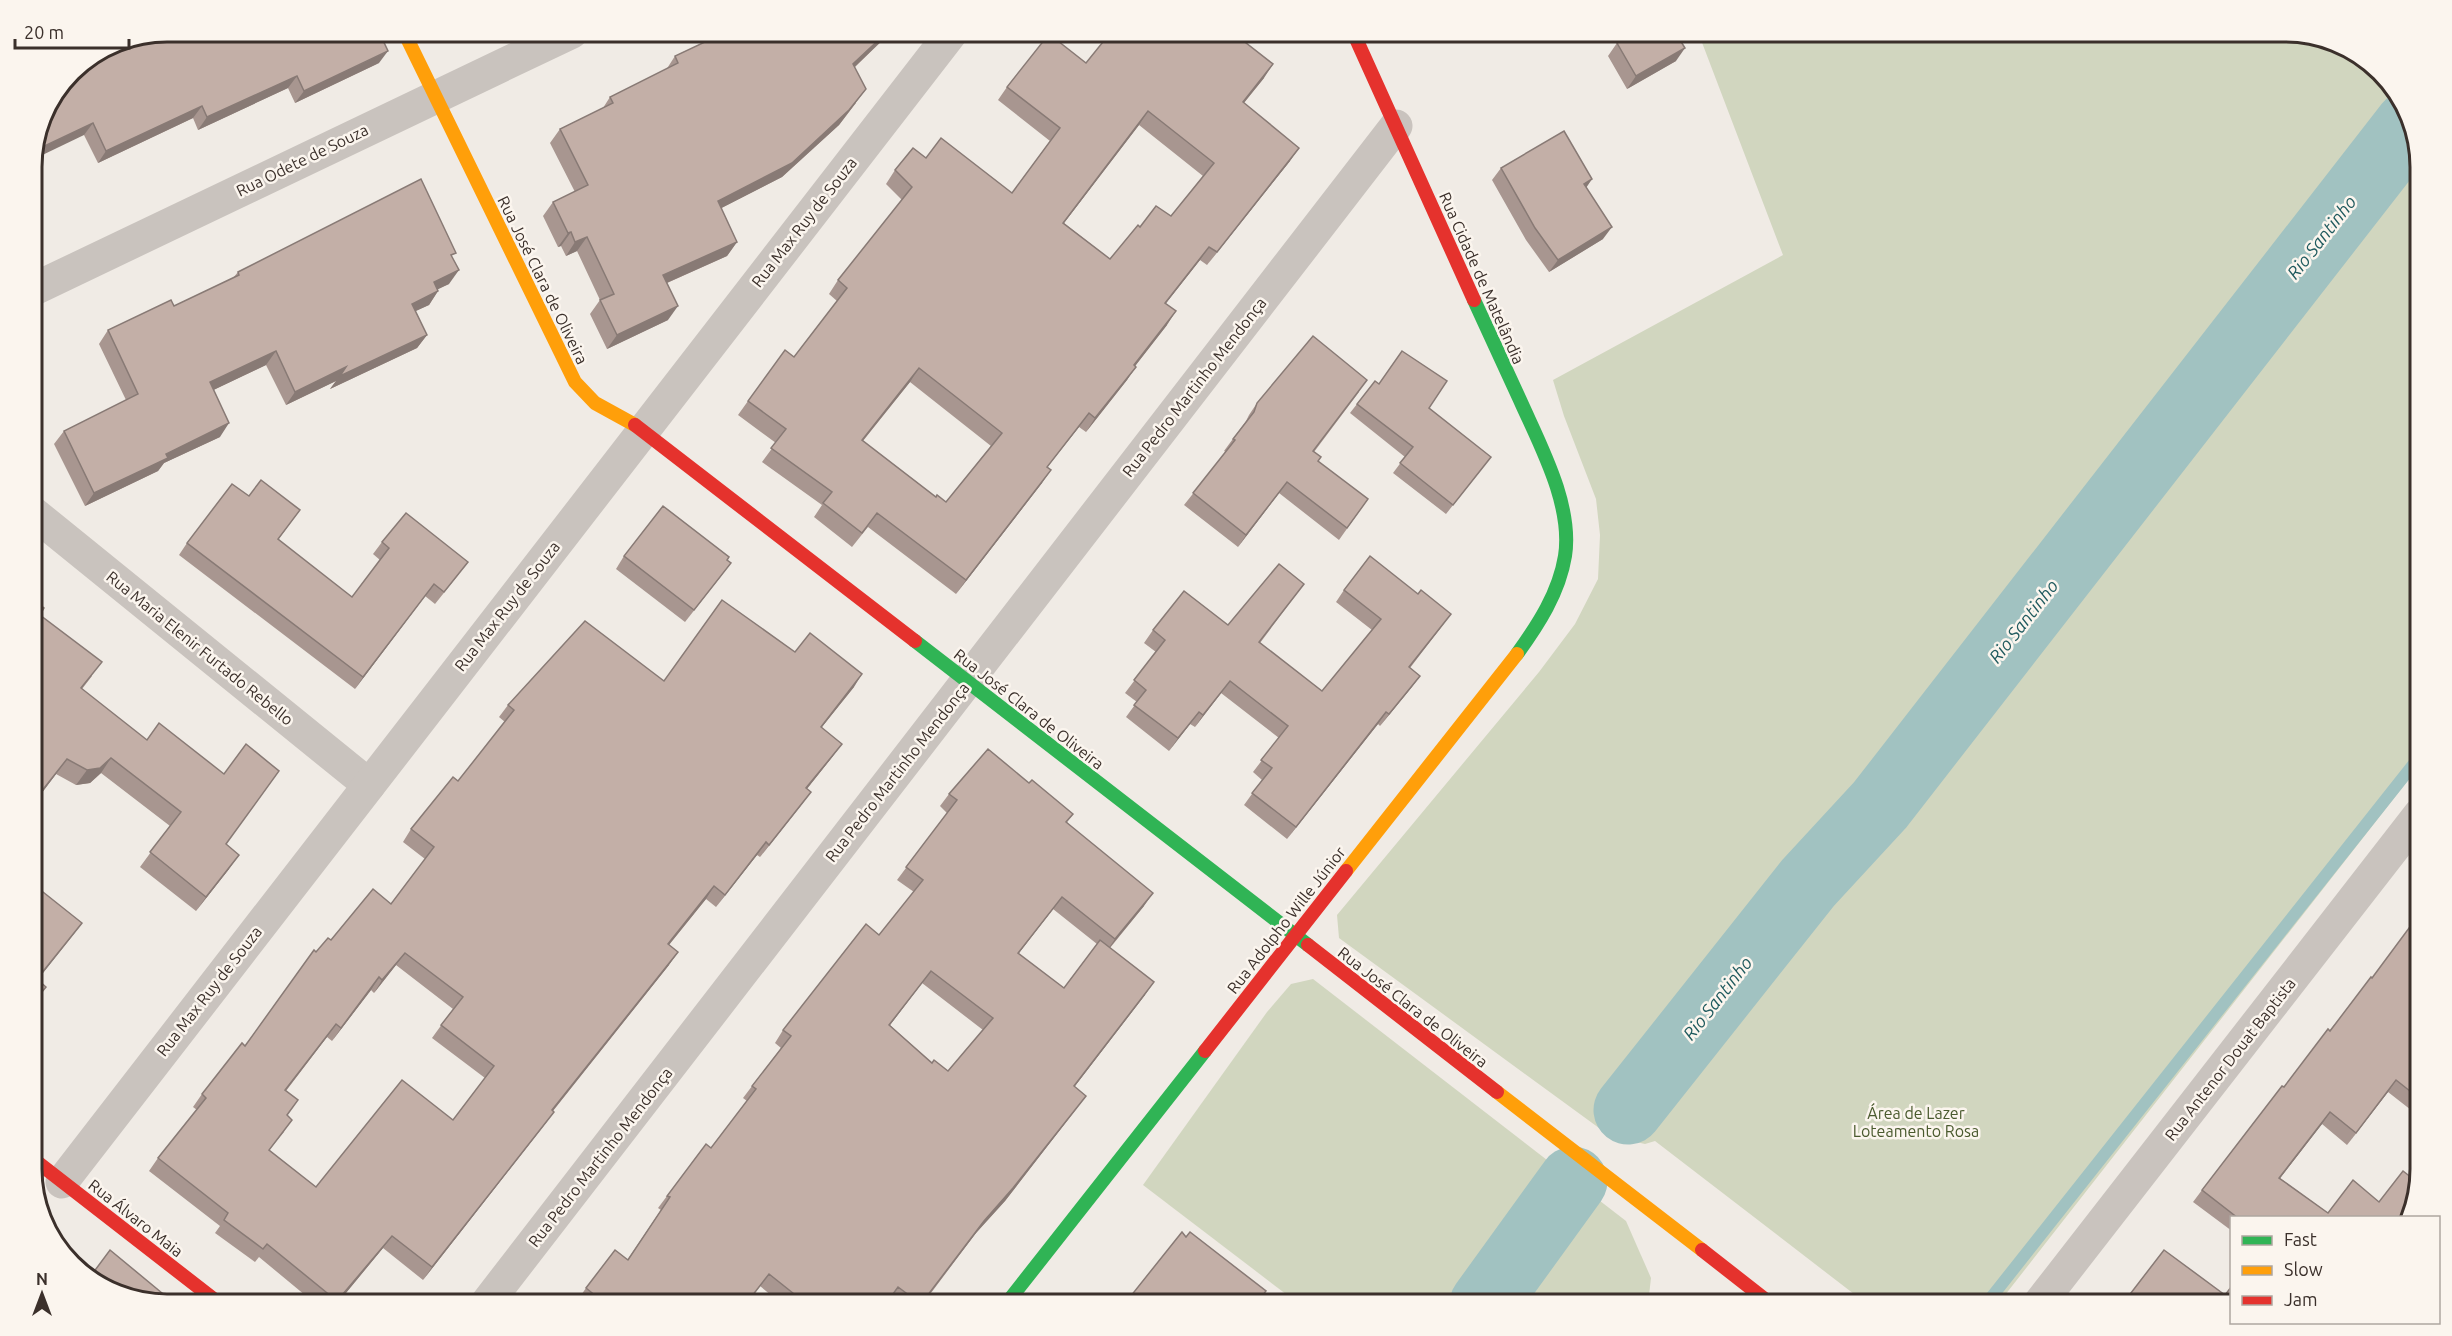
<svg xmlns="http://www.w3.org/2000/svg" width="2452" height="1336" viewBox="0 0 2452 1336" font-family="Ubuntu,sans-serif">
<rect width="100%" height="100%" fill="#f0ebe5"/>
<g fill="#d1d6bf">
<polygon points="1698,32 2285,32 2352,50 2398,92 2420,159 2420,765 1998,1304 1867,1304 1655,1141 1645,1144 1610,1136 1339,938 1337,915 1539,672 1575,624 1598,579 1600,535 1596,499 1564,416 1553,380 1783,255"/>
<polygon points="1313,979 1626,1221 1651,1278 1648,1304 1299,1304 1143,1185 1267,1012 1291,984"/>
</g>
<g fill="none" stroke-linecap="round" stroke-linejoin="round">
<polyline stroke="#a1c2c1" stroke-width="12" points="1986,1304 2420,756"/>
<g stroke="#a1c2c1" stroke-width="69">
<polyline points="1628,1110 1808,883 1880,805 2409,125"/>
<polyline points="1484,1304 1573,1181"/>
</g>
<g stroke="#c9c3be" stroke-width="33">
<polyline points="32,290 572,32"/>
<polyline points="32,512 369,785"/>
<polyline points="62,1182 952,32"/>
<polyline points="486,1304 1396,126"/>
<polyline points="2039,1304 2420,814"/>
</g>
<g stroke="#30b455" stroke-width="14">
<path d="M1474,300C1489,333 1505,367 1520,400C1540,445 1573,505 1565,556C1559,593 1538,625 1517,654"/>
<polyline points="915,641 1308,945"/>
<polyline points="1006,1304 1205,1051"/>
</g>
<g stroke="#ff9f0a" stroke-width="14">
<polyline points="404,32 575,382 595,403 635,425"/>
<polyline points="1346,871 1517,654"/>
<polyline points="1497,1092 1702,1250"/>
</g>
<g stroke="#e5322d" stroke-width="14">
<polyline points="1353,32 1474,300"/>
<polyline points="635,425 915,641"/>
<polyline points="1308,945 1497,1092"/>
<polyline points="1205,1051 1346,871"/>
<polyline points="32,1158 220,1304"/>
<polyline points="1702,1250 1771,1304"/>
</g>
</g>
<g fill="#a89690" fill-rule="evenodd">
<polygon points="726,32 891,32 855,67 856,103 839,125 782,177 721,208 737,242 727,256 667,283 668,320 607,349 590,314 600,300 577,251 566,256 561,246 558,247 543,216 553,202 575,192 550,143 560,129 603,108 610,97 666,70 675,56"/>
<polygon points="1627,32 1675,32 1676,61 1627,89 1608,56 1617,43 1629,36"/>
<polygon points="379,63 295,103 288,88 198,130 193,118 98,163 84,135 42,115"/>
<path d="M1086,63L1264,78L1244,103L1290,161L1207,265L1200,260L1166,303L1167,325L1135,366L1127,380L1086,432L1079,427L1047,467L1042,483L956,594L868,527L852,547L814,517L822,505L762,462L776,443L738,415L748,401L794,357L837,301L829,294L838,280L902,200L886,184L895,170L926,158L1012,193L1050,141L998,100L1007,87ZM1139,125L1203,176L1171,216L1140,227L1110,259L1064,223ZM910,382L991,446L946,502L936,497L863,441Z"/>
<polygon points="1501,168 1592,179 1586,187 1603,239 1549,272 1526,240 1492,180"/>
<polygon points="453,258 449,284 437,289 438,291 429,305 415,311 427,335 417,348 330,389 336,381 286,405 266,365 213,390 220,437 164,463 158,471 85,506 54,444 64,431 126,400 99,344 108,330 174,306 233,278 238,272"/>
<polygon points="1379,384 1429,408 1484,466 1446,514 1393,473 1405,457 1350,413 1357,404"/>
<polygon points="1359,392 1314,452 1318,462 1368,499 1339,540 1279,493 1238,547 1184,505 1226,452 1224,451 1246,421 1249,415 1257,403"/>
<polygon points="249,496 300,510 278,540 352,597 380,560 373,554 382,542 459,574 435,604 425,596 355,689 179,555 187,543"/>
<polygon points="624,556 727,560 722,575 685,622 616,569"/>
<polygon points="1304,584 1260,643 1322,691 1372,630 1336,602 1344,590 1442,626 1410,668 1420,676 1411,688 1380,726 1378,724 1287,839 1244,805 1262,780 1253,772 1279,738 1221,693 1195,727 1190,724 1169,751 1126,717 1137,702 1125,693 1156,652 1144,643 1153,630 1228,625"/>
<polygon points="32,599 40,615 92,676 82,689 226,844 229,869 196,911 140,867 170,826 101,773 90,783 76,785 56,774 32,806"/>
<path d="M795,652L854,687L822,727L833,756L807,789L802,804L760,857L757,855L716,907L706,899L669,945V965L553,1111L545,1124L423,1280L383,1248L336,1305H317L259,1257L255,1262L215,1233L220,1226L149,1171L158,1158L197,1110L193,1107L202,1094L245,1046L316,952L331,940L391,904L425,859L403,842L411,829L458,781L505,722L499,717L508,705L664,681ZM396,965L453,1009L432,1038L485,1078L453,1120L316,1187L269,1150L284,1132L287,1116L286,1091L327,1037L332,1041L371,990L374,993Z"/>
<path d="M1029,783L1073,814L1067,822L1144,906L1110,948L1145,995L1074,1087L1077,1108L1005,1201L976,1233L922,1305H896L890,1299L886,1305H783L760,1286L746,1305H582L577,1301L586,1288L627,1260L661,1210L658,1208L667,1196L711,1148L747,1101L743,1098L781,1048L775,1043L783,1030L879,935L914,892L897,880L947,813L940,806L949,794ZM1053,909L1097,944L1064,988L1018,954ZM922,983L983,1030L948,1071L932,1063L890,1025Z"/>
<polygon points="2420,930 2420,1033 2416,1039 2420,1043 2420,1117 2388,1092 2347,1145 2322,1124 2280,1178 2328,1213 2379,1202 2408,1218 2232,1218 2232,1231 2193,1202 2202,1190 2284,1087 2372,978"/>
<polygon points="1130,1297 1257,1304 1125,1304"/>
</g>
<g fill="#887a75">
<polygon points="887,32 891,32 843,78 853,64"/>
<polygon points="1685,48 1676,61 1627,89 1636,76"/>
<polygon points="388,51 379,63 295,103 304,91"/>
<polygon points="1273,64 1264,78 1233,116 1243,102"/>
<polygon points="297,76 288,88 198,130 207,117"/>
<polygon points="866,89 839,125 782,177 708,215 718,201"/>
<polygon points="202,106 193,118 98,163 106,151"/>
<polygon points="1148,111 1139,125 1054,236 1063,223"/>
<polygon points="93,123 84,135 32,160 34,151"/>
<polygon points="1299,148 1290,161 1207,265 1217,252"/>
<polygon points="1592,179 1584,191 1584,184"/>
<polygon points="42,191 34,203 32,204 32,196"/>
<polygon points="1612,227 1603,239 1549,272 1558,260"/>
<polygon points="571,232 561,246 558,247 568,233"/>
<polygon points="587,237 577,251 566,256 575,242"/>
<polygon points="737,242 727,256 653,289 663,275"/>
<polygon points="1209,247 1200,260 1156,316 1165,303"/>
<polygon points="459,270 449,284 424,296 434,282"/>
<polygon points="438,291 429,305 403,317 412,304"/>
<polygon points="678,306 668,320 607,349 617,335"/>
<polygon points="1176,311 1167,325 1125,379 1134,365"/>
<polygon points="427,335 417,348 330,389 336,381 286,405 295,392 346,367"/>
<polygon points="276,351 266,365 201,396 210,382"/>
<polygon points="1136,367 1127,380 1086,432 1095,418"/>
<polygon points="919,368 910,382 852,454 862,440"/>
<polygon points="1089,413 1079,427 1037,480 1047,467"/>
<polygon points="229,423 220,437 164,463 158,471 85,506 94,493 166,454"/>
<polygon points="1051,470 1042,483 956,594 966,580"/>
<polygon points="1287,482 1279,493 1238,547 1246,535"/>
<polygon points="434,584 425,596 355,689 363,677"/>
<polygon points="1451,614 1442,626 1400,679 1409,667"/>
<polygon points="862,674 854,687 812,739 821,727"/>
<polygon points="1420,676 1411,688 1380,726 1389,714"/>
<polygon points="1230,681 1221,693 1195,727 1203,715"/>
<polygon points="1199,712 1190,724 1169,751 1178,738"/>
<polygon points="1386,712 1378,724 1287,839 1296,827"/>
<polygon points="842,744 833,756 797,801 806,788"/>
<polygon points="111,758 101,773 90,783 76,785 87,770"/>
<polygon points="67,759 56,774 32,806 41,792"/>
<polygon points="811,792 802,804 760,857 769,845"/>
<polygon points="766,842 757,855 716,907 725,895"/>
<polygon points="239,855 229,869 196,911 206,897"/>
<polygon points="714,886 706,899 659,957 668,944"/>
<polygon points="1153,893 1144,906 1106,952 1115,939"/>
<polygon points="1062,897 1053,909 1009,966 1018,953"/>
<polygon points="82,923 73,935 32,987 37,979"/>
<polygon points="678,952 669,965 543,1123 552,1110"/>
<polygon points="405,953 396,965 374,993 382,980"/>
<polygon points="931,971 922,983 880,1038 889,1025"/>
<polygon points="379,977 371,990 332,1041 341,1028"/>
<polygon points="1154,982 1145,995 1065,1099 1074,1086"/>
<polygon points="336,1024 327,1037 276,1103 285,1090"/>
<polygon points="2396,1080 2388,1092 2347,1145 2356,1133"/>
<polygon points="1086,1096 1005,1201 976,1233 921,1305 984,1221"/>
<polygon points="554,1112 545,1124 423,1280 432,1267"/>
<polygon points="2330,1112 2322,1124 2271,1190 2279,1178"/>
<polygon points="392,1236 383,1248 336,1305 334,1305"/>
</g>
<g fill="#c3afa7" stroke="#887a75" stroke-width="1.5" fill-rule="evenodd">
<polygon points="167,32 379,32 388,51 304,91 297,76 207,117 202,106 106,151 93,123 34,151 42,115 71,71 116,42"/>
<polygon points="726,32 887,32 853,64 866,89 849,110 792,163 718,201 737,242 663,275 678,306 617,335 600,300 614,294 587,237 575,242 571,232 568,233 553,202 588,185 560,129 613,103 610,97 678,63 675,56"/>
<path d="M1111,32H1232L1273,64L1243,102L1299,148L1217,252L1209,247L1165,303L1176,311L1134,365L1136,367L1095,418L1089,413L1047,467L1051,470L966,580L877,513L862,533L823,503L832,492L771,448L786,429L748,401L785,350L794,357L847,288L838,280L912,187L895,170L913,148L926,158L941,138L1012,193L1060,128L1007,87L1049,34L1086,63ZM1148,111L1214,163L1171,216L1156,206L1140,227L1138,225L1110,259L1063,223ZM919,368L1002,433L946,502L937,495L936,497L862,440Z"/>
<polygon points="1637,32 1675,32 1685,48 1636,76 1617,43"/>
<polygon points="1564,131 1592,179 1584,184 1612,227 1558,260 1535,228 1501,168"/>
<polygon points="32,169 42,191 32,196"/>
<polygon points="421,179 456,253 451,255 459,270 434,282 438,291 412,304 427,335 340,376 346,367 295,392 276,351 210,382 229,423 166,454 168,458 94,493 64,431 138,394 108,330 171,300 174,306 239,275 238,272"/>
<polygon points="1313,336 1367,380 1313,451 1321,457 1318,461 1368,499 1347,528 1287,482 1246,535 1193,493 1235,440 1233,439 1254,412 1257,403"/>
<polygon points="1402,351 1447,381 1429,408 1491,457 1453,505 1400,463 1413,447 1357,404 1375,381 1379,384"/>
<polygon points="261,480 300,510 278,539 352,597 389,548 382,542 406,513 468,562 444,592 434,584 363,677 187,543 232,484 249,496"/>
<polygon points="663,506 729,557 727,560 731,563 694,610 624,556"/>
<polygon points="1370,556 1418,594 1421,590 1451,614 1409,667 1420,676 1389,714 1386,712 1296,827 1252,793 1272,768 1261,760 1288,726 1230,681 1203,715 1199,712 1178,738 1134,705 1146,690 1134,680 1165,640 1153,630 1184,591 1228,625 1279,564 1304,584 1259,642 1322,691 1381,619 1344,590"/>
<polygon points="32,599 44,608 40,615 102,662 81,688 147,740 159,723 224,774 246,744 279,771 226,844 239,855 206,897 150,852 181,812 111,758 100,768 87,770 67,759 41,792 32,785"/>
<path d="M722,600L795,652L810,633L862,674L821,727L842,744L806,788L811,792L769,845L766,842L725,895L714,886L668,944L678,952L552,1110L554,1112L432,1267L392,1236L337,1301L267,1244L263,1249L224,1220L228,1213L158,1158L206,1098L202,1094L242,1043L245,1046L314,950L316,952L328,938L331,940L373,889L391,904L434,847L411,829L453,777L458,781L514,710L508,705L585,621L664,681ZM405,953L463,997L441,1025L494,1066L453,1120L402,1080L316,1187L269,1150L292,1120L287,1115L298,1100L285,1090L336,1024L341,1028L379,977L382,980Z"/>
<path d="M988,749L1029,783L1032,780L1073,814L1066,822L1153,893L1115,939L1062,897L1018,953L1064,988L1100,940L1154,982L1074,1086L1086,1096L1013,1188L984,1221L921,1304L898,1287L885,1305H808L769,1274L745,1305H607L586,1288L615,1250L628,1260L670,1197L667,1196L706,1144L711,1148L756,1089L752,1086L791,1036L783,1030L866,924L879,935L923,880L906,867L957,800L949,794ZM931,971L993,1018L948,1071L934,1060L932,1063L889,1025Z"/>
<polygon points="43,892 82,923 37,979 46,987 32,1004 32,907"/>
<polygon points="2412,924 2420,930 2420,1032 2416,1039 2420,1043 2420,1099 2396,1080 2356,1133 2330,1112 2279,1178 2328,1213 2353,1180 2379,1202 2403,1171 2417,1182 2408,1218 2238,1218 2202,1190 2282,1086 2284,1087 2328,1029 2330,1031 2371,977 2372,978"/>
<polygon points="1182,1232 1186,1237 1190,1232 1266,1291 1256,1304 1128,1304 1133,1299 1130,1297"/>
<polygon points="110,1250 162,1293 155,1301 100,1286 90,1277"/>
<polygon points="2164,1250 2225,1295 2232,1286 2232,1304 2128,1304 2124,1302"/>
</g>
<g text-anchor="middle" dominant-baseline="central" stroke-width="5" stroke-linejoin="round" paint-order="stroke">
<g font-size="16" fill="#3b302b" stroke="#fbf5ee">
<text transform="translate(302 160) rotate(-26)">Rua Odete de Souza</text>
<text transform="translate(804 222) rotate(-52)">Rua Max Ruy de Souza</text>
<text transform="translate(1482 278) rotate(66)">Rua Cidade de Matelândia</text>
<text transform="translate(543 280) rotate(64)">Rua José Clara de Oliveira</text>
<text transform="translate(1194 387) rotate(-52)">Rua Pedro Martinho Mendonça</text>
<text transform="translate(507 606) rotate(-52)">Rua Max Ruy de Souza</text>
<text transform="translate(200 648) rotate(39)">Rua Maria Elenir Furtado Rebello</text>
<text transform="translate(1029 709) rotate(38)">Rua José Clara de Oliveira</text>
<text transform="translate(897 772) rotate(-52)">Rua Pedro Martinho Mendonça</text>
<text transform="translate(1286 920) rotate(-52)">Rua Adolpho Wille Júnior</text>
<text transform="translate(209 991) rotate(-52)">Rua Max Ruy de Souza</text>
<text transform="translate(1413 1007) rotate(38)">Rua José Clara de Oliveira</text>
<text transform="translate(2230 1059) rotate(-52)">Rua Antenor Douat Baptista</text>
<text transform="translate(600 1157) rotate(-52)">Rua Pedro Martinho Mendonça</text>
<text transform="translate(136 1218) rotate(38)">Rua Álvaro Maia</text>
</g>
<g font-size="16" fill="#4a5a2e" stroke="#fbf5ee">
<text x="1916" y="1113">Área de Lazer<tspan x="1916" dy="18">Loteamento Rosa</tspan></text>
</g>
<g font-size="18" font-style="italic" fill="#1f5a5e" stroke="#fbf5ee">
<text transform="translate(2321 237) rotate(-52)">Rio Santinho</text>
<text transform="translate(2023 621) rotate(-52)">Rio Santinho</text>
<text transform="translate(1717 998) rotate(-52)">Rio Santinho</text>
</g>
</g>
<path d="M0 0H2452V1336H0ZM167 42H2285A125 125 0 0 1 2410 167V1169A125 125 0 0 1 2285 1294H167A125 125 0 0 1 42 1169V167A125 125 0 0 1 167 42Z" fill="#fbf5ee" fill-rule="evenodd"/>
<path fill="none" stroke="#3b302b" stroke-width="3" d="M167 42H2285A125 125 0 0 1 2410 167V1169A125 125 0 0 1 2285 1294H167A125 125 0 0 1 42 1169V167A125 125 0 0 1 167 42Z"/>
<rect x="2230" y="1216" width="210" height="108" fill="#fbf5ee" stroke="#aea6a0" stroke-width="1.5"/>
<rect x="2242" y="1236" width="30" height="9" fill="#30b455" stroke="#aea6a0" stroke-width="1.5"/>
<text x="2284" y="1246" font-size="18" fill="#3b302b">Fast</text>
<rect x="2242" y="1266" width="30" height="9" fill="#ff9f0a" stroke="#aea6a0" stroke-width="1.5"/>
<text x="2284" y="1276" font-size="18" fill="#3b302b">Slow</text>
<rect x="2242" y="1296" width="30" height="9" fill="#e5322d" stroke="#aea6a0" stroke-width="1.5"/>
<text x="2284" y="1306" font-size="18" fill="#3b302b">Jam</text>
<g transform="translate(42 1294)" stroke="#fbf5ee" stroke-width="4.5" paint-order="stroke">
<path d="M0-4.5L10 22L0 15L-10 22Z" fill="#3b302b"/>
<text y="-9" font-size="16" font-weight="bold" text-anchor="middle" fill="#3b302b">N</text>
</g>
<path d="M15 39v9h114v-9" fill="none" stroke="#3b302b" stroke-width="3"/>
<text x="24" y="39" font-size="18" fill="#3b302b" stroke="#fbf5ee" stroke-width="4.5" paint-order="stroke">20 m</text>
</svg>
